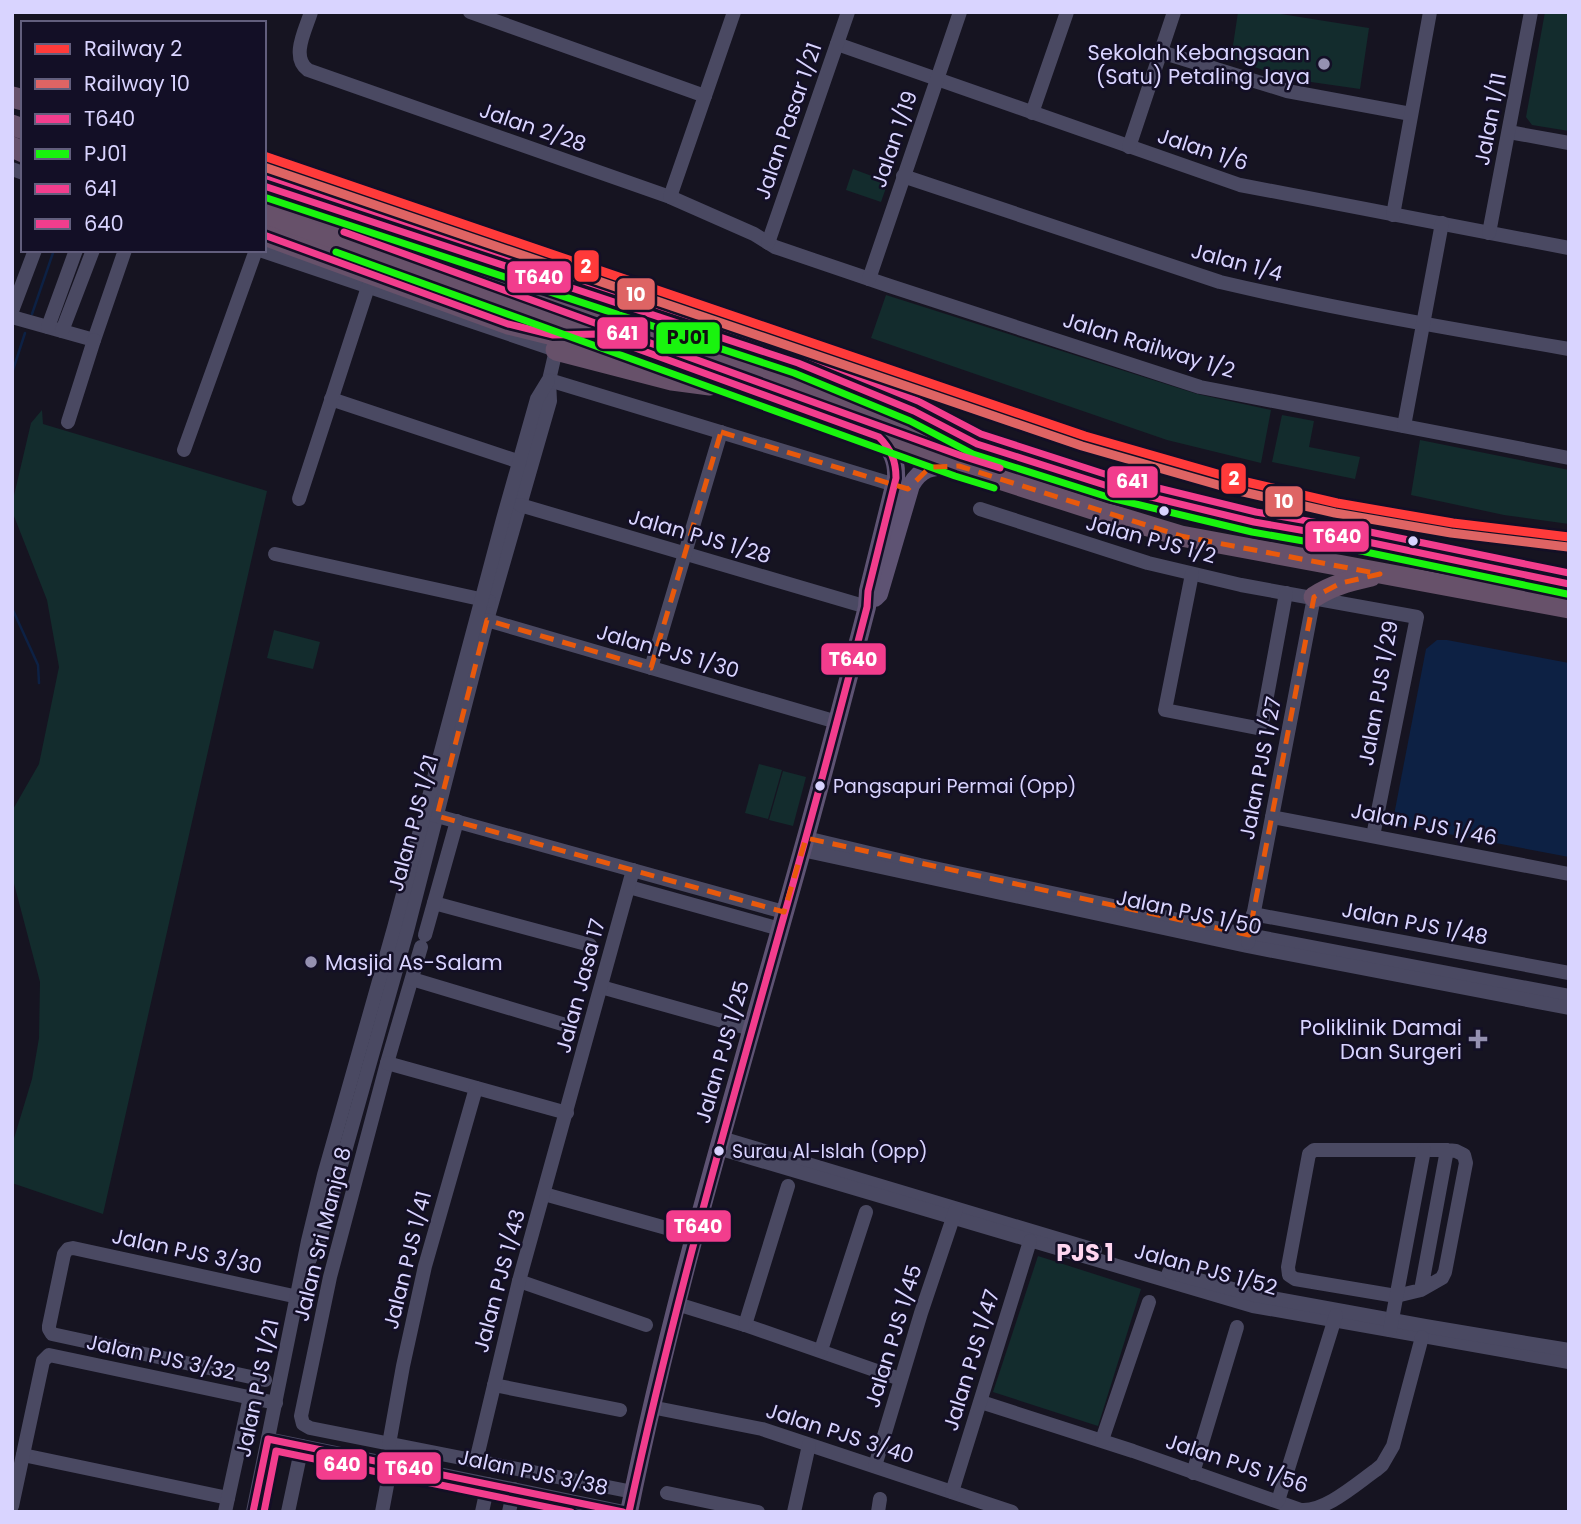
<svg xmlns="http://www.w3.org/2000/svg" width="1581" height="1524" viewBox="0 0 1581 1524" font-family="Poppins,sans-serif">
<rect width="100%" height="100%" fill="#161421"/>
<g fill="#132c2d">
<polygon points="1238,12 1269,12 1369,28 1360,89 1290,79 1231,59"/>
<polygon points="1545,12 1569,12 1569,131 1532,125 1526,117"/>
<polygon points="853,169 888,182 881,202 846,190"/>
<polygon points="886,295 1197,394 1271,410 1261,463 1167,440 871,338"/>
<polygon points="42,410 43,424 267,491 103,1214 12,1183 12,1145 32,1079 39,1038 40,982 12,876 12,811 39,764 59,667 47,600 12,511 12,504 31,423"/>
<polygon points="1282,415 1314,421 1309,447 1360,457 1355,479 1272,462"/>
<polygon points="1420,440 1569,470 1569,524 1504,515 1411,495"/>
<polygon points="274,630 320,642 313,669 267,658"/>
<polygon points="759,764 782,770 768,819 745,813"/>
<polygon points="783,771 806,777 793,826 769,820"/>
<polygon points="1038,1256 1141,1289 1098,1426 993,1392"/>
</g>
<polygon fill="#0d2144" points="1437,640 1447,640 1569,663 1569,857 1401,825 1394,815 1426,649"/>
<g fill="none" stroke-linecap="round" stroke-linejoin="round">
<g stroke="#0d2144" stroke-width="2.5">
<polyline points="32,314 54,250"/>
<polyline points="12,373 25,333"/>
<polyline points="12,608 38,665 39,683"/>
</g>
<g stroke="#4a4962" stroke-width="14">
<path d="M311,12C306,29 290,57 308,70L670,197L754,234L775,247L887,285L1200,387L1569,458"/>
<polyline points="470,12 705,96"/>
<polyline points="837,44 1240,185 1569,248"/>
<polyline points="1161,52 1287,91 1411,114"/>
<polyline points="1032,113 1067,12"/>
<polyline points="1509,132 1569,143"/>
<polyline points="1129,147 1174,12"/>
<polyline points="12,169 23,173"/>
<path d="M903,176L1220,282C1335,309 1452,329 1569,349"/>
<polyline points="670,197 734,12"/>
<polyline points="1393,215 1430,12"/>
<polyline points="1489,233 1531,12"/>
<polyline points="768,243 848,12"/>
<polyline points="260,250 556,350 549,380 550,401 487,620 407,931 322,1233 303,1274"/>
<polyline points="869,279 960,12"/>
<polyline points="12,311 35,250"/>
<polyline points="12,317 94,340 125,250"/>
<polyline points="48,327 76,250"/>
<polyline points="62,331 93,250"/>
<polyline points="549,380 895,485"/>
<polyline points="331,399 520,462"/>
<polyline points="68,422 94,340"/>
<polyline points="1404,426 1442,223"/>
<polyline points="184,450 256,250"/>
<polyline points="299,499 368,287"/>
<polyline points="520,505 867,607"/>
<polyline points="980,509 1148,563 1241,585 1417,617 1373,836"/>
<polyline points="275,554 489,601"/>
<polyline points="1192,574 1165,710 1257,728 1262,723 1286,593"/>
<polyline points="487,620 837,722"/>
<polyline points="651,668 721,432"/>
<polyline points="430,814 784,912"/>
<polyline points="1272,817 1569,874"/>
<polyline points="806,838 920,865 1249,935 1569,996"/>
<polyline points="802,850 1247,946 1569,1008"/>
<polyline points="629,887 780,929"/>
<polyline points="434,903 590,945"/>
<polyline points="1253,914 1569,973"/>
<polyline points="425,935 457,821"/>
<polyline points="1248,943 1314,597"/>
<polyline points="421,947 387,1063 330,1277 301,1416 303,1424 310,1428 633,1492"/>
<polyline points="412,979 569,1026"/>
<polyline points="601,987 751,1029"/>
<polyline points="387,1063 567,1113"/>
<polyline points="721,1138 1095,1250"/>
<polyline points="718,1148 1253,1306 1569,1362"/>
<polyline points="544,1194 695,1236"/>
<polyline points="1169,1272 1255,1295 1425,1326 1569,1350"/>
<polyline points="519,1281 646,1325"/>
<polyline points="1421,1290 1447,1150 1314,1150 1309,1154 1288,1267 1289,1275 1295,1279 1396,1296 1421,1290 1442,1278 1445,1272 1466,1163 1464,1155 1456,1151 1447,1150"/>
<polyline points="677,1304 745,1325 900,1379"/>
<polyline points="745,1325 788,1186"/>
<polyline points="1390,1330 1424,1150"/>
<polyline points="821,1350 866,1212"/>
<polyline points="265,1380 52,1334 49,1329 49,1326 64,1254 68,1249 73,1248 298,1297"/>
<polyline points="494,1385 620,1410"/>
<path d="M981,1402L1133,1451L1301,1510C1325,1512 1356,1484 1376,1470L1382,1465L1393,1446L1422,1337"/>
<polyline points="651,1407 762,1429 1012,1512"/>
<polyline points="268,1439 624,1512"/>
<polyline points="1102,1440 1149,1302"/>
<polyline points="389,1444 403,1366 425,1266 476,1088"/>
<polyline points="23,1455 228,1498"/>
<polyline points="476,1461 519,1281 633,870"/>
<polyline points="875,1466 921,1313 956,1209"/>
<polyline points="1193,1473 1237,1327"/>
<polyline points="952,1492 1030,1241"/>
<polyline points="667,1493 758,1512"/>
<polyline points="1278,1501 1336,1315"/>
<polyline points="12,1506 43,1361 49,1355 276,1403"/>
<polyline points="225,1512 250,1397"/>
<polyline points="253,1512 308,1241 324,1175 394,928 503,519 537,399 548,381"/>
<polyline points="288,1512 302,1446"/>
<polyline points="382,1512 391,1464"/>
<polyline points="482,1512 488,1484"/>
<polyline points="509,1512 514,1489"/>
<polyline points="794,1512 809,1445"/>
<polyline points="878,1512 880,1499"/>
</g>
<g stroke="#5e5373" stroke-width="18">
<path d="M875,598L879,594L911,485C923,465 934,467 955,466"/>
<path d="M629,1512C675,1283 744,1061 806,837C827,761 847,684 867,607L868,591L896,478C897,460 891,449 879,437"/>
</g>
<g stroke="#67516a" stroke-width="21">
<polyline points="12,97 23,100"/>
<polyline points="12,125 23,129"/>
<polyline points="12,147 23,152"/>
<polyline points="264,199 584,305 977,444 1114,488 1254,522 1363,541 1569,584"/>
<polyline points="264,215 597,334 959,466 1105,513 1181,536 1569,608"/>
<polyline points="264,235 508,324 553,335 581,334"/>
<polyline points="664,319 798,363 877,396"/>
<polyline points="556,350 672,380 710,385"/>
<path d="M1314,597C1332,585 1350,581 1371,576"/>
</g>
<g stroke="#130f26" stroke-width="12">
<g id="bus-1">
<polyline points="264,186 798,363 914,411 977,444 1114,488 1254,522 1363,541 1569,584"/>
<path d="M264,235L508,324L553,335L597,334L879,437C891,449 896,461 896,478L868,591L867,607C847,684 827,761 806,837C744,1061 678,1284 629,1512"/>
<polyline points="253,1512 268,1439 623,1512"/>
</g>
</g>
<g stroke="#130f26" stroke-width="12">
<g id="bus-2">
<polyline points="264,197 794,373 910,421 973,454 1111,498 1252,532 1361,551 1567,594"/>
<polyline points="336,252 955,476 994,488"/>
</g>
</g>
<g stroke="#130f26" stroke-width="12">
<g id="bus-3">
<polyline points="267,176 801,353 918,401 981,434 1117,478 1256,512 1365,531 1569,573"/>
<polyline points="344,232 962,456 1000,468"/>
</g>
</g>
<g stroke="#130f26" stroke-width="12">
<polyline id="bus-4" points="264,1512 276,1451 571,1512"/>
</g>
<use href="#bus-1" stroke="#f23d8d" stroke-width="7"/>
<use href="#bus-2" stroke="#19f40e" stroke-width="7"/>
<use href="#bus-3" stroke="#f23d8d" stroke-width="7"/>
<use href="#bus-4" stroke="#f23d8d" stroke-width="7"/>
<g stroke="#130f26" stroke-width="14">
<polyline id="rail-1" points="264,156 1085,436 1242,481 1337,503 1453,523 1569,537"/>
</g>
<g stroke="#130f26" stroke-width="14">
<polyline id="rail-2" points="264,167 1082,446 1239,491 1335,513 1451,533 1568,547"/>
</g>
<use href="#rail-1" stroke="#ff3a3a" stroke-width="9"/>
<use href="#rail-2" stroke="#de6464" stroke-width="9"/>
</g>
<path fill="none" stroke="#e8590c" stroke-width="5" stroke-dasharray="14 9" stroke-linejoin="round" d="M721,432L908,489L930,467L959,466L1181,536L1380,574L1341,583L1314,597L1249,935L806,838L784,912L437,816L487,620L651,668Z"/>
<g fill="#9591b1" stroke="#130f26" stroke-width="2.5">
<circle cx="1324" cy="64" r="7"/>
<circle cx="311" cy="962" r="7"/>
<path d="M1474.5 1028.5h7v7h7v7h-7v7h-7v-7h-7v-7h7z"/>
</g>
<g fill="#d9d4ff" stroke="#130f26" stroke-width="2.5">
<circle cx="1164" cy="511" r="6"/>
<circle cx="1413" cy="541" r="6"/>
<circle cx="820" cy="786" r="6"/>
<circle cx="719" cy="1151" r="6"/>
</g>
<g text-anchor="middle" dominant-baseline="central" stroke-width="5" stroke-linejoin="round" paint-order="stroke">
<g font-size="19" fill="#d9d4ff" stroke="#130f26" text-anchor="start">
<text x="833" y="786">Pangsapuri Permai (Opp)</text>
<text x="732" y="1151">Surau Al-Islah (Opp)</text>
</g>
<g font-size="21" fill="#d9d4ff" stroke="#130f26" text-anchor="end">
<text x="1310" y="52">Sekolah Kebangsaan<tspan x="1310" dy="24">(Satu) Petaling Jaya</tspan></text>
<text x="325" y="962" text-anchor="start">Masjid As-Salam</text>
<text x="1462" y="1027">Poliklinik Damai<tspan x="1462" dy="24">Dan Surgeri</tspan></text>
</g>
<g font-size="21" fill="#d9d4ff" stroke="#130f26">
<text transform="translate(1490 119) rotate(-79)">Jalan 1/11</text>
<text transform="translate(788 121) rotate(-71)">Jalan Pasar 1/21</text>
<text transform="translate(533 127) rotate(19)">Jalan 2/28</text>
<text transform="translate(894 139) rotate(-71)">Jalan 1/19</text>
<text transform="translate(1203 149) rotate(18)">Jalan 1/6</text>
<text transform="translate(1237 262) rotate(15)">Jalan 1/4</text>
<text transform="translate(1149 345) rotate(17)">Jalan Railway 1/2</text>
<text transform="translate(700 536) rotate(16)">Jalan PJS 1/28</text>
<text transform="translate(1151 539) rotate(15)">Jalan PJS 1/2</text>
<text transform="translate(668 651) rotate(16)">Jalan PJS 1/30</text>
<text transform="translate(1378 693) rotate(-80)">Jalan PJS 1/29</text>
<text transform="translate(1260 768) rotate(-79)">Jalan PJS 1/27</text>
<text transform="translate(413 823) rotate(-75)">Jalan PJS 1/21</text>
<text transform="translate(1424 824) rotate(11)">Jalan PJS 1/46</text>
<text transform="translate(1189 912) rotate(12)">Jalan PJS 1/50</text>
<text transform="translate(1415 923) rotate(11)">Jalan PJS 1/48</text>
<text transform="translate(580 986) rotate(-75)">Jalan Jasa 17</text>
<text transform="translate(722 1052) rotate(-74)">Jalan PJS 1/25</text>
<text transform="translate(322 1234) rotate(-76)">Jalan Sri Manja 8</text>
<text transform="translate(187 1251) rotate(12)">Jalan PJS 3/30</text>
<text transform="translate(407 1260) rotate(-76)">Jalan PJS 1/41</text>
<text transform="translate(1206 1269) rotate(15)">Jalan PJS 1/52</text>
<text transform="translate(499 1281) rotate(-75)">Jalan PJS 1/43</text>
<text transform="translate(893 1336) rotate(-73)">Jalan PJS 1/45</text>
<text transform="translate(161 1357) rotate(12)">Jalan PJS 3/32</text>
<text transform="translate(971 1360) rotate(-73)">Jalan PJS 1/47</text>
<text transform="translate(257 1388) rotate(-78)">Jalan PJS 1/21</text>
<text transform="translate(840 1433) rotate(18)">Jalan PJS 3/40</text>
<text transform="translate(1237 1463) rotate(18)">Jalan PJS 1/56</text>
<text transform="translate(533 1472) rotate(12)">Jalan PJS 3/38</text>
</g>
<g font-size="24" font-weight="bold" fill="#ffd6f0" stroke="#130f26">
<text x="1085" y="1252">PJS 1</text>
</g>
</g>
<g stroke="#130f26" stroke-width="2.5">
<rect x="573" y="249" width="27" height="34" rx="7" fill="#ff3a3a"/>
<rect x="506" y="260" width="66" height="34" rx="7" fill="#f23d8d"/>
<rect x="616" y="277" width="40" height="34" rx="7" fill="#de6464"/>
<rect x="596" y="316" width="53" height="34" rx="7" fill="#f23d8d"/>
<rect x="655" y="321" width="66" height="34" rx="7" fill="#19f40e"/>
<rect x="1220" y="462" width="27" height="33" rx="7" fill="#ff3a3a"/>
<rect x="1106" y="465" width="53" height="34" rx="7" fill="#f23d8d"/>
<rect x="1264" y="485" width="40" height="33" rx="7" fill="#de6464"/>
<rect x="1304" y="520" width="66" height="33" rx="7" fill="#f23d8d"/>
<rect x="820" y="642" width="67" height="34" rx="7" fill="#f23d8d"/>
<rect x="665" y="1209" width="67" height="34" rx="7" fill="#f23d8d"/>
<rect x="315" y="1448" width="53" height="33" rx="7" fill="#f23d8d"/>
<rect x="376" y="1451" width="66" height="34" rx="7" fill="#f23d8d"/>
</g>
<g font-size="19" text-anchor="middle" font-weight="bold" fill="#fff">
<text x="586" y="273">2</text>
<text x="539" y="284">T640</text>
<text x="636" y="301">10</text>
<text x="622" y="340">641</text>
<text x="1234" y="485">2</text>
<text x="1132" y="488">641</text>
<text x="1284" y="508">10</text>
<text x="1337" y="543">T640</text>
<text x="853" y="666">T640</text>
<text x="698" y="1233">T640</text>
<text x="342" y="1471">640</text>
<text x="409" y="1475">T640</text>
</g>
<g font-size="19" text-anchor="middle" font-weight="bold" fill="#111">
<text x="688" y="344">PJ01</text>
</g>
<rect width="1581" height="1524" fill="none" stroke="#d9d4ff" stroke-width="28"/>
<rect x="21" y="21" width="245" height="231" fill="#130f26" stroke="#625e7d" stroke-width="2"/>
<rect x="35" y="44" width="35" height="10" fill="#ff3a3a" stroke="#625e7d" stroke-width="2"/>
<text x="84" y="56" font-size="21" fill="#d9d4ff">Railway 2</text>
<rect x="35" y="79" width="35" height="10" fill="#de6464" stroke="#625e7d" stroke-width="2"/>
<text x="84" y="91" font-size="21" fill="#d9d4ff">Railway 10</text>
<rect x="35" y="114" width="35" height="10" fill="#f23d8d" stroke="#625e7d" stroke-width="2"/>
<text x="84" y="126" font-size="21" fill="#d9d4ff">T640</text>
<rect x="35" y="149" width="35" height="10" fill="#19f40e" stroke="#625e7d" stroke-width="2"/>
<text x="84" y="161" font-size="21" fill="#d9d4ff">PJ01</text>
<rect x="35" y="184" width="35" height="10" fill="#f23d8d" stroke="#625e7d" stroke-width="2"/>
<text x="84" y="196" font-size="21" fill="#d9d4ff">641</text>
<rect x="35" y="219" width="35" height="10" fill="#f23d8d" stroke="#625e7d" stroke-width="2"/>
<text x="84" y="231" font-size="21" fill="#d9d4ff">640</text>
</svg>
